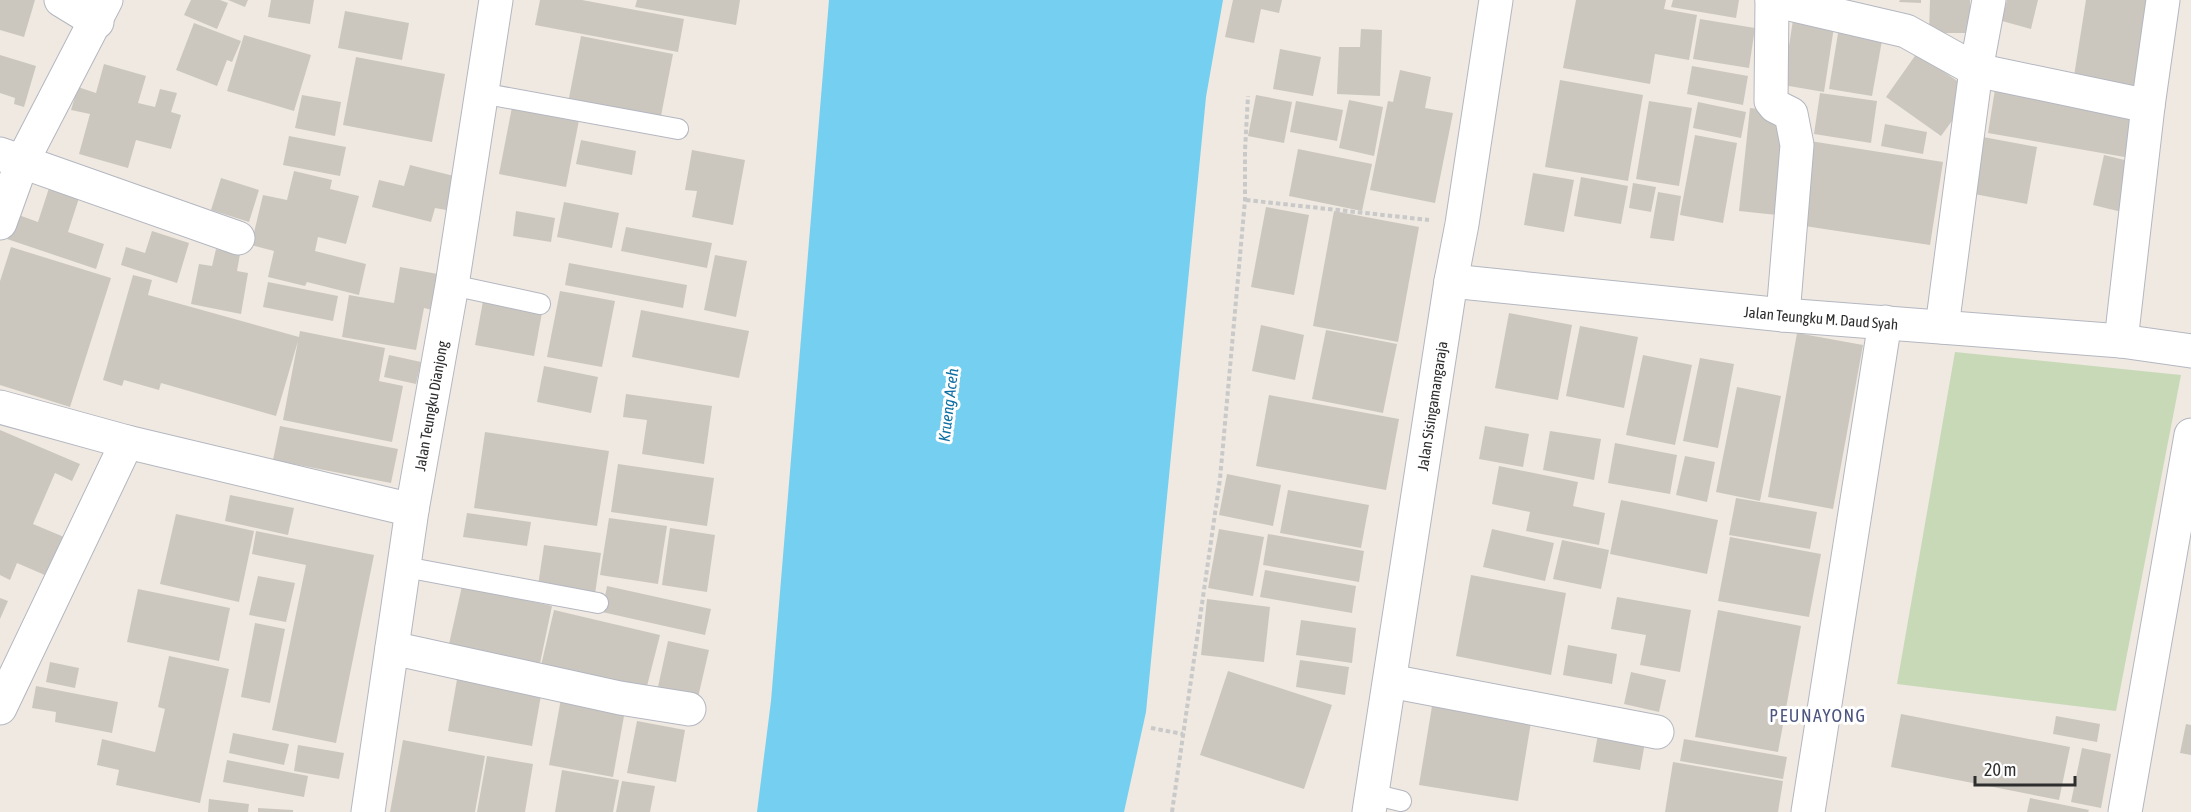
<svg xmlns="http://www.w3.org/2000/svg" width="2191" height="812" viewBox="0 0 2191 812" font-family="'Asap Condensed',sans-serif">
<rect width="100%" height="100%" fill="#efe9e1"/>
<polygon fill="#c8d9b8" points="1955,352 2181,375 2116,711 1897,684"/>
<polygon fill="#75cff0" points="829,0 1223,0 1206,97 1146,712 1124,812 757,812 771,701"/>
<g fill="#cbc7bf">
<polygon points="0,0 35,0 24,37 0,30"/>
<polygon points="191,0 220,0 228,3 217,29 184,15"/>
<polygon points="228,0 248,0 245,7"/>
<polygon points="271,0 314,0 310,24 268,17"/>
<polygon points="540,0 582,0 684,19 678,52 535,25"/>
<polygon points="637,0 740,0 736,25 635,7"/>
<polygon points="1233,0 1282,0 1279,13 1261,9 1254,43 1225,37"/>
<polygon points="1576,0 1666,0 1664,9 1697,15 1689,60 1655,54 1650,84 1563,68"/>
<polygon points="1673,0 1739,0 1736,18 1671,7"/>
<polygon points="1900,0 1921,0 1921,3 1899,2"/>
<polygon points="1930,0 1970,0 1970,33 1929,33"/>
<polygon points="2007,0 2038,0 2031,29 2002,21"/>
<polygon points="2086,0 2148,0 2134,86 2074,76"/>
<polygon points="345,11 409,23 402,60 338,48"/>
<polygon points="1700,19 1755,28 1749,68 1693,59"/>
<polygon points="1793,20 1834,27 1824,92 1783,85"/>
<polygon points="194,23 241,41 232,62 227,60 217,86 176,70"/>
<polygon points="1839,27 1883,35 1872,96 1829,89"/>
<polygon points="1361,29 1382,30 1380,96 1337,94 1339,47 1360,47"/>
<polygon points="244,35 311,55 294,111 227,91"/>
<polygon points="581,36 673,54 660,121 568,103"/>
<polygon points="1280,49 1321,57 1313,96 1273,89"/>
<polygon points="1917,53 1973,92 1941,136 1886,97"/>
<polygon points="0,55 36,66 24,107 14,104 15,98 0,93"/>
<polygon points="356,57 445,74 432,142 343,125"/>
<polygon points="104,64 146,76 138,103 155,107 160,89 177,93 171,112 181,115 171,149 136,140 128,168 79,154 90,114 71,110 78,87 96,93"/>
<polygon points="1692,66 1748,76 1743,105 1687,94"/>
<polygon points="1400,70 1431,77 1425,108 1453,113 1435,203 1370,190 1388,101 1393,102"/>
<polygon points="1560,80 1643,95 1628,181 1545,167"/>
<polygon points="1996,83 2139,108 2130,158 1988,133"/>
<polygon points="1820,93 1877,101 1871,143 1814,134"/>
<polygon points="302,95 341,102 335,136 295,128"/>
<polygon points="1256,95 1292,102 1284,143 1248,136"/>
<polygon points="1349,100 1383,107 1374,156 1339,148"/>
<polygon points="1296,101 1343,110 1337,141 1290,132"/>
<polygon points="1649,101 1692,108 1679,186 1636,179"/>
<polygon points="513,102 580,115 566,187 499,174"/>
<polygon points="1698,102 1746,112 1741,138 1693,128"/>
<polygon points="1750,108 1788,112 1777,215 1739,211"/>
<polygon points="1885,124 1927,132 1923,154 1881,146"/>
<polygon points="1695,135 1737,143 1723,223 1680,215"/>
<polygon points="289,136 346,147 340,176 283,165"/>
<polygon points="1983,137 2037,147 2027,204 1974,194"/>
<polygon points="581,140 636,151 632,175 576,164"/>
<polygon points="1810,141 1943,162 1930,245 1798,225"/>
<polygon points="1298,149 1372,164 1362,211 1289,196"/>
<polygon points="692,150 745,160 733,225 692,217 697,191 685,190"/>
<polygon points="2104,155 2137,163 2126,213 2093,205"/>
<polygon points="410,165 454,176 446,210 435,208 431,222 372,207 379,180 404,186"/>
<polygon points="294,171 332,180 330,189 359,196 346,244 318,237 315,251 366,264 359,295 307,282 305,286 268,277 274,251 251,245 263,195 287,200"/>
<polygon points="1533,173 1574,180 1564,232 1524,225"/>
<polygon points="1581,177 1628,186 1621,224 1574,216"/>
<polygon points="221,178 259,190 249,222 211,210"/>
<polygon points="1633,183 1656,187 1651,212 1629,208"/>
<polygon points="50,185 80,195 68,232 104,244 96,269 7,239 16,214 38,222"/>
<polygon points="1658,192 1681,196 1674,241 1650,238"/>
<polygon points="564,202 619,213 612,248 557,237"/>
<polygon points="1266,207 1309,215 1294,295 1251,287"/>
<polygon points="516,211 555,218 551,242 513,236"/>
<polygon points="1334,211 1419,227 1398,342 1313,326"/>
<polygon points="626,227 712,243 707,268 621,251"/>
<polygon points="152,231 189,243 177,283 121,265 126,247 145,253"/>
<polygon points="11,247 111,278 70,407 0,385 0,281"/>
<polygon points="216,249 240,254 237,271 248,273 241,314 191,304 199,264 212,266"/>
<polygon points="715,255 747,261 736,317 704,310"/>
<polygon points="569,263 687,285 683,308 565,285"/>
<polygon points="400,267 443,275 436,311 424,308 416,350 342,337 349,295 394,303"/>
<polygon points="133,275 152,280 148,295 299,337 300,331 385,348 379,381 403,386 392,442 283,420 298,341 276,416 161,383 159,390 124,380 122,386 103,380"/>
<polygon points="268,282 338,296 333,321 263,307"/>
<polygon points="560,291 615,301 602,367 547,357"/>
<polygon points="483,301 542,313 534,356 475,345"/>
<polygon points="641,310 749,331 739,378 632,357"/>
<polygon points="1509,313 1572,325 1558,400 1495,388"/>
<polygon points="1261,325 1304,335 1295,380 1252,371"/>
<polygon points="1580,326 1638,337 1624,408 1566,396"/>
<polygon points="1326,330 1397,344 1383,413 1312,399"/>
<polygon points="1797,333 1863,345 1833,509 1768,497"/>
<polygon points="389,355 421,362 416,384 384,377"/>
<polygon points="1643,355 1692,365 1675,445 1626,435"/>
<polygon points="1700,358 1734,364 1718,448 1683,441"/>
<polygon points="544,366 598,377 591,413 537,402"/>
<polygon points="1737,387 1781,396 1760,501 1716,492"/>
<polygon points="626,394 712,406 704,464 642,454 647,420 623,417"/>
<polygon points="1269,395 1399,419 1386,490 1256,466"/>
<polygon points="280,426 398,449 391,483 273,460"/>
<polygon points="1485,426 1529,434 1523,467 1479,459"/>
<polygon points="0,430 80,464 72,481 55,473 33,524 64,537 47,576 17,563 10,580 0,575"/>
<polygon points="1550,431 1601,439 1594,480 1543,470"/>
<polygon points="485,432 609,451 597,526 474,508"/>
<polygon points="1615,443 1677,455 1670,494 1608,483"/>
<polygon points="1685,456 1715,462 1707,502 1676,495"/>
<polygon points="618,464 714,478 707,526 611,512"/>
<polygon points="1499,466 1578,482 1573,506 1605,513 1599,545 1526,531 1530,512 1492,504"/>
<polygon points="1227,474 1281,485 1273,526 1219,515"/>
<polygon points="1288,490 1369,505 1361,548 1280,533"/>
<polygon points="230,495 294,508 288,535 225,521"/>
<polygon points="1736,498 1817,512 1810,549 1729,535"/>
<polygon points="1621,500 1718,520 1707,574 1610,554"/>
<polygon points="467,513 531,522 527,546 463,537"/>
<polygon points="176,514 254,531 239,602 160,584"/>
<polygon points="609,518 667,526 658,584 600,575"/>
<polygon points="670,528 715,535 707,592 662,585"/>
<polygon points="1219,529 1264,537 1253,596 1208,588"/>
<polygon points="1492,529 1554,543 1545,581 1483,567"/>
<polygon points="256,531 374,555 336,743 272,730 306,565 252,554"/>
<polygon points="1268,534 1364,551 1359,582 1263,565"/>
<polygon points="1730,537 1821,554 1809,617 1718,601"/>
<polygon points="1562,540 1609,550 1601,589 1553,579"/>
<polygon points="544,545 601,553 595,594 538,586"/>
<polygon points="1265,570 1356,586 1352,613 1260,597"/>
<polygon points="1471,575 1566,593 1551,675 1456,656"/>
<polygon points="258,576 295,583 286,622 249,615"/>
<polygon points="462,586 552,606 538,673 447,653"/>
<polygon points="607,586 711,609 705,635 602,612"/>
<polygon points="138,589 230,608 219,661 127,642"/>
<polygon points="1617,597 1691,610 1680,672 1640,665 1646,635 1611,629"/>
<polygon points="0,598 8,601 0,619"/>
<polygon points="1207,599 1270,607 1264,662 1201,655"/>
<polygon points="554,610 660,635 645,694 540,670"/>
<polygon points="1718,610 1801,626 1778,752 1695,737"/>
<polygon points="1301,620 1356,628 1352,663 1296,655"/>
<polygon points="255,623 285,629 270,703 241,697"/>
<polygon points="668,641 709,650 696,706 656,696"/>
<polygon points="1568,645 1617,654 1612,684 1563,675"/>
<polygon points="169,656 229,669 200,803 116,785 119,770 97,765 102,739 155,752 165,709 158,707"/>
<polygon points="1300,660 1349,667 1345,695 1296,687"/>
<polygon points="50,662 79,668 75,688 46,682"/>
<polygon points="459,668 543,684 532,746 448,731"/>
<polygon points="1228,671 1332,705 1304,789 1200,755"/>
<polygon points="1631,672 1666,680 1659,712 1624,704"/>
<polygon points="36,686 118,702 112,733 55,722 56,712 32,708"/>
<polygon points="562,693 626,705 613,777 549,765"/>
<polygon points="1433,700 1532,716 1518,801 1419,785"/>
<polygon points="1901,714 2070,747 2059,800 1891,767"/>
<polygon points="2056,716 2100,724 2097,742 2053,734"/>
<polygon points="637,721 685,730 676,782 627,773"/>
<polygon points="2186,724 2191,725 2191,755 2180,753"/>
<polygon points="1599,729 1646,737 1640,770 1593,762"/>
<polygon points="233,733 289,744 284,765 229,753"/>
<polygon points="1684,739 1787,757 1783,779 1680,761"/>
<polygon points="403,740 485,756 475,812 390,812"/>
<polygon points="298,745 344,753 339,779 294,771"/>
<polygon points="2082,748 2111,754 2101,808 2071,802"/>
<polygon points="487,756 533,764 525,812 477,812"/>
<polygon points="227,760 308,776 304,797 223,782"/>
<polygon points="1673,762 1783,781 1778,812 1665,812"/>
<polygon points="562,770 619,780 613,812 555,812"/>
<polygon points="622,781 655,786 650,812 616,812"/>
<polygon points="2030,798 2089,810 2088,812 2027,812"/>
<polygon points="209,799 249,804 248,812 208,812"/>
<polygon points="258,808 293,810 293,812 258,812"/>
</g>
<g fill="none" stroke-linecap="round" stroke-linejoin="round">
<g stroke="#b4b7c1" stroke-width="22">
<g id="lane">
<polyline points="481,93 678,129"/>
<polyline points="452,285 540,304"/>
<polyline points="405,567 598,603"/>
<polyline points="1372,794 1401,801"/>
</g>
</g>
<g stroke="#b4b7c1" stroke-width="35">
<g id="street">
<polyline points="61,0 97,22"/>
<polyline points="1772,0 1906,31 1976,70 2148,106"/>
<polyline points="1772,0 1771,101 1775,106 1791,114 1797,145 1783,315"/>
<polyline points="0,154 238,238"/>
<polyline points="0,223 22,162 106,0"/>
<path id="s1" d="M1451,281L1783,315L2121,341L2191,351"/>
<polyline points="1942,327 1976,70 1989,0"/>
<polyline points="2121,341 2148,106 2163,0"/>
<polyline points="392,648 620,698 689,709"/>
<polyline points="1390,681 1657,732"/>
<polyline points="0,708 127,442"/>
<path id="s2" d="M1369,812L1451,281L1462,224L1496,0"/>
<polyline points="1808,812 1885,322"/>
<polyline points="2125,812 2191,435"/>
</g>
</g>
<g stroke="#b4b7c1" stroke-width="35">
<g id="secondary">
<polyline points="0,407 127,442 412,510"/>
<path id="s3" d="M368,812L412,510L452,285L496,0"/>
</g>
</g>
<g stroke="#c9c9c9" stroke-width="4" stroke-dasharray="4.5 3" stroke-linecap="butt">
<polyline points="1246,200 1429,220"/>
<polyline points="1151,728 1183,734"/>
<polyline points="1172,812 1220,479 1245,200 1245,150 1248,96"/>
</g>
<use href="#lane" stroke="#fff" stroke-width="20"/>
<use href="#street" stroke="#fff" stroke-width="33"/>
<use href="#secondary" stroke="#fff" stroke-width="33"/>
</g>
<g text-anchor="middle" dominant-baseline="central" stroke-width="6" stroke-linejoin="round" paint-order="stroke">
<g font-size="15" fill="#2e2e2e" stroke="#fff">
<text stroke="none"><textPath href="#s1" startOffset="372">Jalan Teungku M. Daud Syah</textPath></text>
<text stroke="none"><textPath href="#s3" startOffset="411">Jalan Teungku Dianjong</textPath></text>
<text stroke="none"><textPath href="#s2" startOffset="411">Jalan Sisingamangaraja</textPath></text>
</g>
<g font-size="16" font-style="italic" fill="#0d6fa3" stroke="#fff">
<text transform="translate(948 405) rotate(-83)">Krueng Aceh</text>
</g>
<g font-size="18" letter-spacing="1.5" fill="#4d5680" stroke="#fff">
<text x="1818" y="715">PEUNAYONG</text>
</g>
</g>
<path d="M1975 776v9h100v-9" fill="none" stroke="#2e2e2e" stroke-width="3"/>
<text x="1984" y="776" font-size="18" fill="#2e2e2e" stroke="#ffffff" stroke-width="4.5" paint-order="stroke">20 m</text>
</svg>
